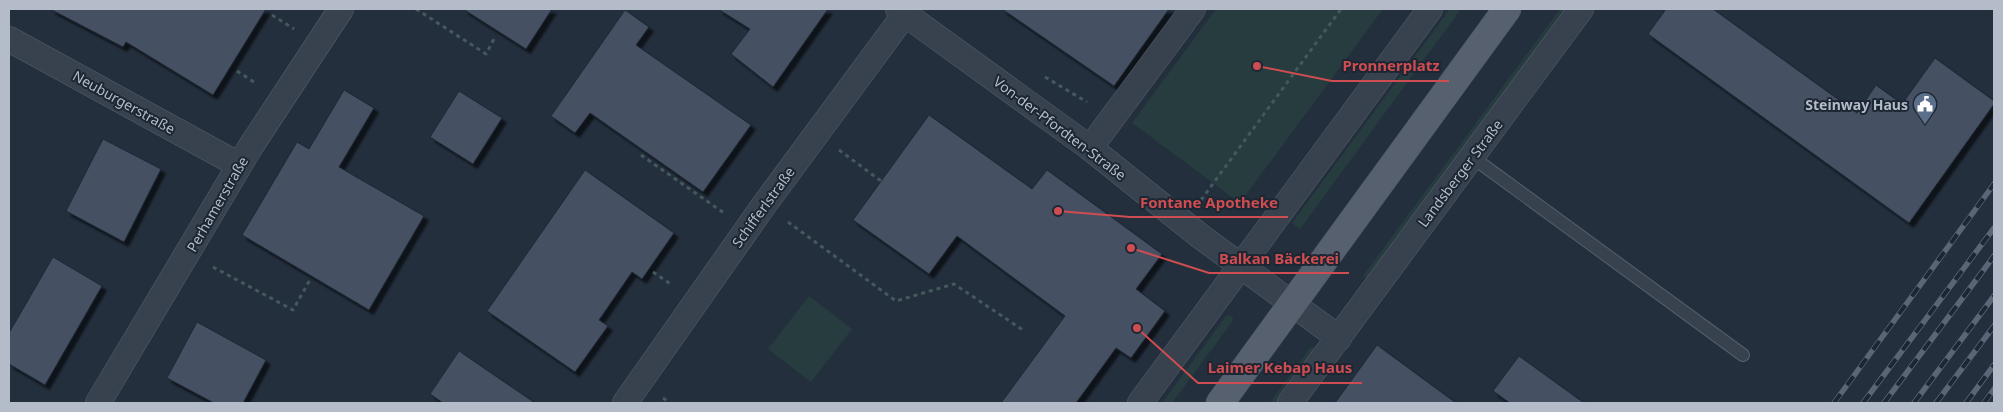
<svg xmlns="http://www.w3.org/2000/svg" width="2003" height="412" viewBox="0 0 2003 412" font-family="'Noto Sans',sans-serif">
<defs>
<filter id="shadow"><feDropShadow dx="4.5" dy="4.5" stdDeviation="1" flood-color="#0009"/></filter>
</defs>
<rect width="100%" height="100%" fill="#242f3e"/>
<g fill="#263c3f">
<polygon points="1216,9 1383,9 1240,203 1132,123"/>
<polygon points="1450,9 1461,9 1300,229 1292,223"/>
<polygon points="1560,9 1571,9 1370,281 1363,276"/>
<polygon points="809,296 852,329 811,382 768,349"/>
<polygon points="1229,315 1233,318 1232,322 1172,403 1162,403 1226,316"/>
<polygon points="1313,347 1316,349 1281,403 1270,403 1310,348"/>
</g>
<g fill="#455162" stroke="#1f2835" filter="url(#shadow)">
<polygon points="50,9 266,9 213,95 126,42 123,47"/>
<polygon points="463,9 552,9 526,49"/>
<polygon points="718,9 828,9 773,87 731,54 750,29"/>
<polygon points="1002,9 1169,9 1114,86"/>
<polygon points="1666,9 1713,9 1857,113 1876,85 1902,104 1935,58 1994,101 1994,104 1909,223 1648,34"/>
<polygon points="625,10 649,27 636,45 751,125 703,192 590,113 575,133 551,116"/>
<polygon points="344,90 374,108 339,167 424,216 369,310 242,235 297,142 309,149"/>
<polygon points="459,91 502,118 473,164 430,137"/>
<polygon points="929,115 1032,189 1047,170 1162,254 1136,289 1165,311 1131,358 1116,348 1076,403 1001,403 1065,316 957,236 929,274 853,220"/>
<polygon points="103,139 161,169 124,242 66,211"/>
<polygon points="585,170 674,233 642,279 632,272 599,320 608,326 575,372 487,311"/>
<polygon points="53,257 102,286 45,385 9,364 9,333"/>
<polygon points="197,322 266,360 243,403 214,403 167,378"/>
<polygon points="1377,345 1456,403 1335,403"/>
<polygon points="459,351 535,403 443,403 430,394"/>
<polygon points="1519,356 1584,403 1510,403 1493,391"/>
</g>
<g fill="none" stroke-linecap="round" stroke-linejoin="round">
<g stroke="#565f6c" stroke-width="14">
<polyline id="lane" points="1472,157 1743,355"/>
</g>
<g stroke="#565f6c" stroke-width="26">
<g id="street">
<polyline points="898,9 1090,148 1200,236 1339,338"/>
<polyline points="9,39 239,165"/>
<polyline points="1090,148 1193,9"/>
<polyline points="98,403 251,146 341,9"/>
<polyline points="625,403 764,205 905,14"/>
<polyline points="1140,403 1430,9"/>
<polyline points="1290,403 1581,9"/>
</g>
</g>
<g stroke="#414a57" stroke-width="29">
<polyline id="primary" points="1220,403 1507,9"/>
</g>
<g stroke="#44595c" stroke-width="3" stroke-dasharray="4 4" stroke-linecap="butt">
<polyline points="416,9 486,54 495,37"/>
<polyline points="272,15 294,29"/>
<polyline points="237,71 257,84"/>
<polyline points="1045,77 1087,102"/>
<polyline points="839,150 881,181"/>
<polyline points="641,155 724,213"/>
<polyline points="1201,200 1341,9"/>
<polyline points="788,222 896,301 954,284 1023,330"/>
<polyline points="213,267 293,310 311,278"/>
<polyline points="653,272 672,285"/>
<polyline points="663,398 670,403"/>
</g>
<use href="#lane" stroke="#38414e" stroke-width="12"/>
<use href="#street" stroke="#38414e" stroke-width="25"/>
<use href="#primary" stroke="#56606e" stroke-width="28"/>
<g stroke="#5a6575" stroke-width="5.5">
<g id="rail">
<polyline points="1834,403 1994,184"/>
<polyline points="1863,403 1994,228"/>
<polyline points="1884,403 1994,256"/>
<polyline points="1914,403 1994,296"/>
<polyline points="1936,403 1994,326"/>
<polyline points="1966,403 1994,365"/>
<polyline points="1984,403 1994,389"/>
</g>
</g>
<use href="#rail" stroke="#1d2633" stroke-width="4" stroke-dasharray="11" stroke-linecap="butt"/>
</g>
<defs>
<g id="civic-pin" transform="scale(1.25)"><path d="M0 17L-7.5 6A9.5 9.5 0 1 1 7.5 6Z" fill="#5c6f8a" stroke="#1d2633"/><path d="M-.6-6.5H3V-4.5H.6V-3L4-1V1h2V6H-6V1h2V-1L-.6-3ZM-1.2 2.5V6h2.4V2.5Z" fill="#fff"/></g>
</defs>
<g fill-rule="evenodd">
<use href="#civic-pin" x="1925" y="104"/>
</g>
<g text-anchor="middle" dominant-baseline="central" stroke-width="4" stroke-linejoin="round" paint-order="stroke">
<g font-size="14" fill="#b4bcc9" stroke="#1d2633">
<text transform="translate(124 102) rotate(29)">Neuburgerstraße</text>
<text transform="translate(1060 128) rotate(37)">Von-der-Pfordten-Straße</text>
<text transform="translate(1460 173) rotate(-53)">Landsberger Straße</text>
<text transform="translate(217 204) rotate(-60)">Perhamerstraße</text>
<text transform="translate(763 207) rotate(-54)">Schifferlstraße</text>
</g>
<g font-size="14" font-weight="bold" fill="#b4bcc9" stroke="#1d2633" text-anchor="end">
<text x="1908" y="104">Steinway Haus</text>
</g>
</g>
<path fill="none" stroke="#ce4d50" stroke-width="2" d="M1257 66L1332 81H1449M1058 211L1130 217H1288M1131 248L1209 273H1349M1137 328L1198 383H1362"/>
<g fill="#ce4d50" stroke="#1d2633" stroke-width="2">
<circle cx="1257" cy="66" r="5"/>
<circle cx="1058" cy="211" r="5"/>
<circle cx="1131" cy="248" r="5"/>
<circle cx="1137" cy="328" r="5"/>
</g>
<g font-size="15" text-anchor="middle" font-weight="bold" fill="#ce4d50" stroke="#1d2633" stroke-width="4" stroke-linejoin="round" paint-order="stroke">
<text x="1391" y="71">Pronnerplatz</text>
<text x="1209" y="208">Fontane Apotheke</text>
<text x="1279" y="264">Balkan Bäckerei</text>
<text x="1280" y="373">Laimer Kebap Haus</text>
</g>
<rect width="2003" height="412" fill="none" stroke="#b4bcc9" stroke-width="20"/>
</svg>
